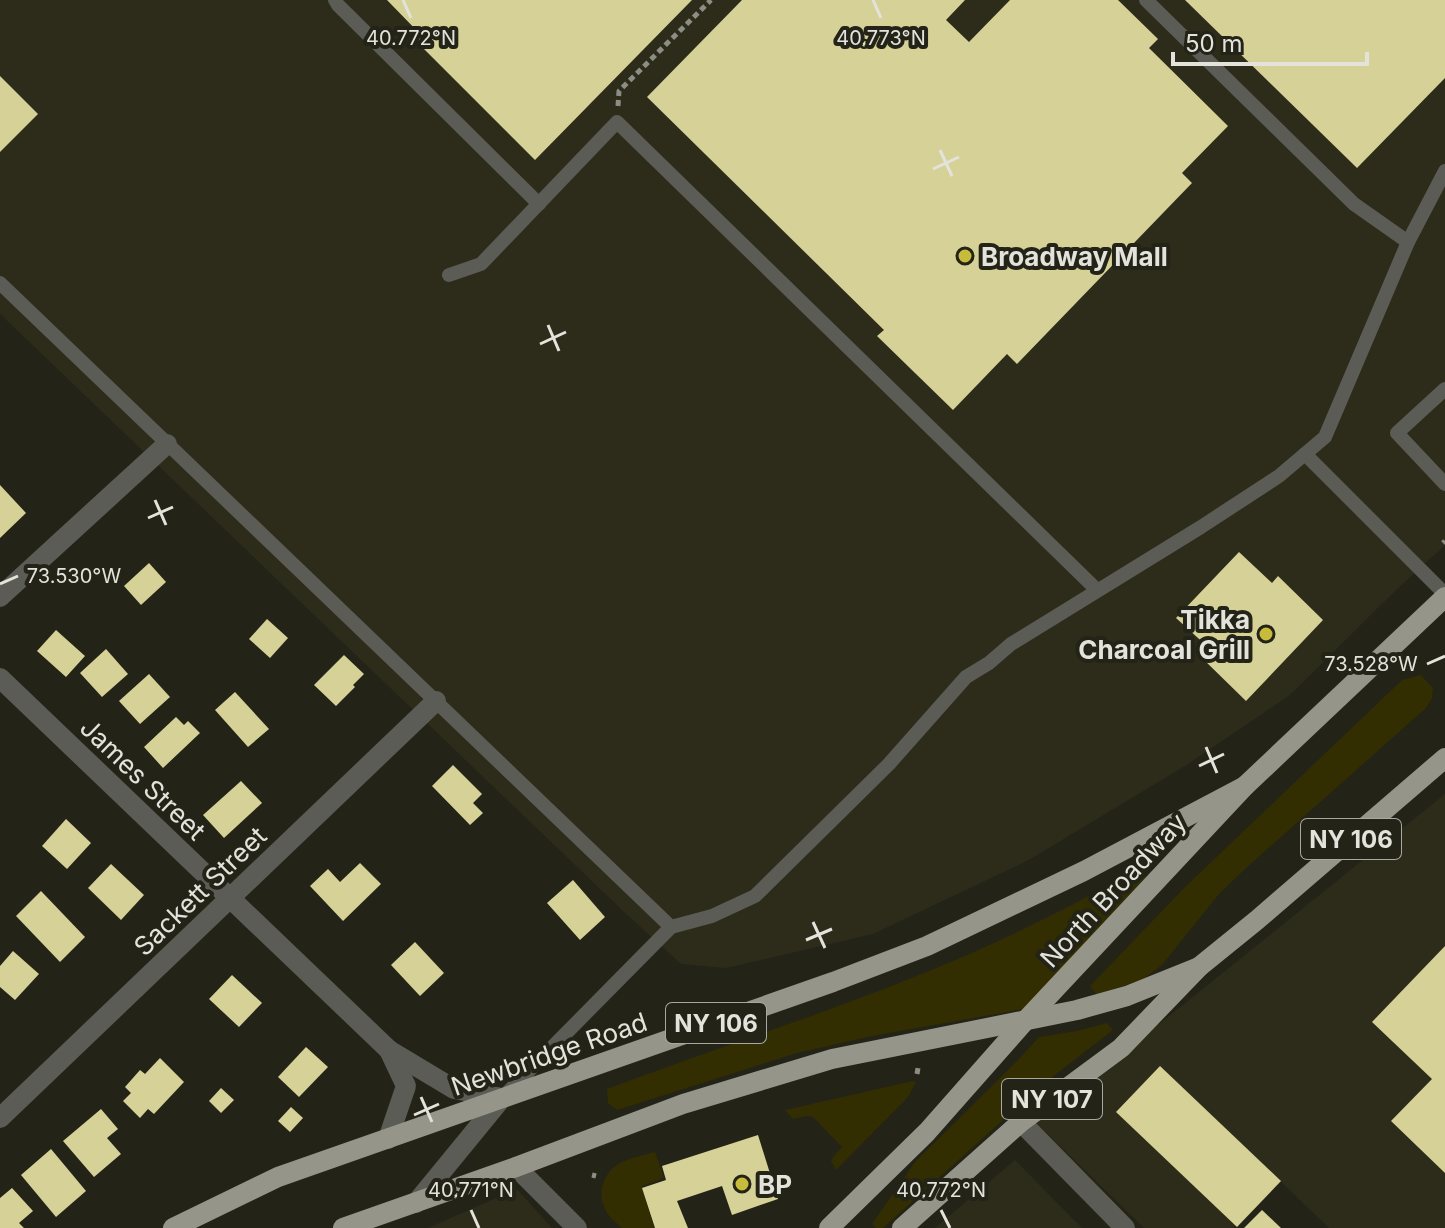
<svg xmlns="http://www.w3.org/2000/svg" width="1445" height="1228" viewBox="0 0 1445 1228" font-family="Inter,sans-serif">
<rect width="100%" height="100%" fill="#232318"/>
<g fill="#2d2b1a">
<polygon points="0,0 1445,0 1445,545 1392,594 1290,695 1185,766 1029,860 873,934 726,968 681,964 622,910 0,314"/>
<polygon points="1445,794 1445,1228 1329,1228 1281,1182 1233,1228 1144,1228 1036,1123"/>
<polygon points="1015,1160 1082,1228 935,1228"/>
<polygon points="517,1189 552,1228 428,1228"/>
</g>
<g fill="#322e01">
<polygon points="1421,675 1433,688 1432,698 1426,708 1246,868 1219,894 1161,966 1143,979 1097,995 1090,986 1184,888 1402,680"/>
<path d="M1139,869L1146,877L1024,1009L872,1036L797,1053L617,1110L608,1103L607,1089C724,1045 844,1008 960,958C1021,932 1080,901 1139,869Z"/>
<polygon points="1107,1023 1113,1030 1042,1085 883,1228 876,1228 872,1224 915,1162 1018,1060 1039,1037 1077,1031"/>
<polygon points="913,1081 916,1082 908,1097 836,1170 831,1161 833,1157 842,1147 813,1117 807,1116 793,1119 785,1110"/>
<path d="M655,1152L664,1178L642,1186L654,1228H622C616,1222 608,1217 605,1209C596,1191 605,1169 624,1161C634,1157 645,1155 655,1152Z"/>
</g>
<g fill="#d6d197">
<polygon points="387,0 692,0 535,160 417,42 421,35"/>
<polygon points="742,0 965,0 946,20 969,42 1010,0 1118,0 1158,39 1149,48 1228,126 1182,173 1192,183 1017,364 1007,354 953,410 877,336 884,330 647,97"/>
<polygon points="1185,0 1445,0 1445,78 1357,168"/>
<polygon points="0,76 38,114 0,152"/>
<polygon points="0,485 26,513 0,538"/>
<polygon points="1239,552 1272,583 1278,576 1323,620 1246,701 1201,657 1209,648 1176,618"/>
<polygon points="149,563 166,582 141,605 124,586"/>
<polygon points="267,619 288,638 270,658 249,639"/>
<polygon points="56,630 85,656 66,677 37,651"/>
<polygon points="106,649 128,674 102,697 80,673"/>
<polygon points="344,655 364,674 353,685 355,687 336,706 314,685"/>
<polygon points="149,674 170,697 140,724 119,701"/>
<polygon points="235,692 269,729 248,747 215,710"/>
<polygon points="176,717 184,725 188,721 200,733 163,768 144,747"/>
<polygon points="453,765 482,794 473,803 483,813 470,825 432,786"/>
<polygon points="241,781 262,803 224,838 203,815"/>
<polygon points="66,819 91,843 67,869 42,846"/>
<polygon points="360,863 381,884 343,921 310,886 328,869 340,882"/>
<polygon points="111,864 144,895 121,920 88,888"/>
<polygon points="573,880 605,917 580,940 547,903"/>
<polygon points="41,891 85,937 60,962 16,916"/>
<polygon points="415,942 444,973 420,996 391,965"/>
<polygon points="1445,946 1445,1173 1391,1121 1432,1079 1372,1022"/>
<polygon points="13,951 39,974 15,1000 0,987 0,966"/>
<polygon points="232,975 262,1003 239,1027 209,999"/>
<polygon points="306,1047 328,1067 299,1097 278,1077"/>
<polygon points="160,1058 184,1082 154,1114 148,1109 140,1118 123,1101 131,1093 125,1087 140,1070 145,1074"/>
<polygon points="1160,1066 1281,1181 1237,1227 1116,1112"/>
<polygon points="221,1088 234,1100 221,1113 209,1101"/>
<polygon points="291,1107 303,1118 290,1132 278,1121"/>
<polygon points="101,1109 118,1129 107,1138 121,1154 94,1177 63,1141"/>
<polygon points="758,1135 778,1199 732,1215 722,1186 677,1201 688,1228 655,1228 642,1188 666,1180 662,1166"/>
<polygon points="51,1149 86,1191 56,1217 21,1175"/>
<polygon points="12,1188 33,1211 19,1223 24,1228 0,1228 0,1198"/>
<polygon points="1262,1210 1281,1228 1244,1228"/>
</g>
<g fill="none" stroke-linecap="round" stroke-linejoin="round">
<g stroke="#8d8d84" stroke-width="5" stroke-dasharray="6 4" stroke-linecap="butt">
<polyline points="618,106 619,91 711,0"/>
<polyline points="1443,543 1445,541"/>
<polyline points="917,1074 918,1068"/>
<polyline points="592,1175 596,1176"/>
</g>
<g stroke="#5c5c56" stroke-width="14">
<polyline points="335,0 338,5 539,204"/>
<polyline points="1146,0 1354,204 1408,242"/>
<polyline points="449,275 481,264 617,122 1097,590"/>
<polyline points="0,283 671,927"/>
<polyline points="1445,389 1397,433 1445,484"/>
<polyline points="1305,454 1445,594"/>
<polyline points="505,1095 671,927 712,916 755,896 889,764 966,677 989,663 1011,644 1201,527 1279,476 1325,437 1408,242 1445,171"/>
</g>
<g stroke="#5c5c56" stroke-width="20">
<polyline points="0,597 167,444"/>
<polyline points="0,678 389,1050 454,1089 502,1098 416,1203"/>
<polyline points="0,1118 436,701"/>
<polyline points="1021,1122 1125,1228"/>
<polyline points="388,1139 406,1086 389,1050"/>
<polyline points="516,1167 577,1228"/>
</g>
<g stroke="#96958a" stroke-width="20">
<polyline points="173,1228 278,1177 833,982 927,946 1084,871 1245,786"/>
<polyline points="343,1228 516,1167 683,1104 832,1059 1077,1010 1127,996 1199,967"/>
<polyline points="829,1228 927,1132 1025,1021 1245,786 1445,597"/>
<polyline points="902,1228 1021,1122 1121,1048 1199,967 1257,920 1445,758"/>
</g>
</g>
<path fill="none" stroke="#e3e3dc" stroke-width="3" d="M403,0L411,18M873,0L881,18M940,150L952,176M933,169L959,157M548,325L559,351M540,344L566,332M155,500L166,525M148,518L173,507M0,584L18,576M1427,664L1445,656M1206,747L1217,773M1199,766L1224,754M813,922L825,948M806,940L832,929M421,1097L432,1122M414,1115L439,1104M471,1210L479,1228M941,1210L950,1228"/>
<g fill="#c7bb3c" stroke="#232318" stroke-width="3">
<circle cx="965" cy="256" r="8"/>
<circle cx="1266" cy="634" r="8"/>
<circle cx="742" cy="1184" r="8"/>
</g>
<g text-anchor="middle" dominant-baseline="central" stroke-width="8" stroke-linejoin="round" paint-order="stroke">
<g fill="#232318" stroke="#a9a9a1" stroke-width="2">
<rect x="1301" y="819" width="100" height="40" rx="6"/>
<rect x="666" y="1003" width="100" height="40" rx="6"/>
<rect x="1002" y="1079" width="100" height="40" rx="6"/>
</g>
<g font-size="24" font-weight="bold" fill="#e3e3dc">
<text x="1351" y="839">NY 106</text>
<text x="716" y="1023">NY 106</text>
<text x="1052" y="1099">NY 107</text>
</g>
<g font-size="26" font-weight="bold" fill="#e3e3dc" stroke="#232318" text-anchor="start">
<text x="981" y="256">Broadway Mall</text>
<text x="1250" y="619" text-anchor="end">Tikka<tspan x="1250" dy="30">Charcoal Grill</tspan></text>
<text x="758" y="1184">BP</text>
</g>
<g font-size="26" fill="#e3e3dc" stroke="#232318">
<text transform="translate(143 779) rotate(44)">James Street</text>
<text transform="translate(1113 890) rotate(-47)">North Broadway</text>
<text transform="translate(200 891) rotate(-44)">Sackett Street</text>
<text transform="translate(549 1054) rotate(-19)">Newbridge Road</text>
</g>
</g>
<g font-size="20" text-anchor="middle" fill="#e3e3dc" stroke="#232318" stroke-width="8" stroke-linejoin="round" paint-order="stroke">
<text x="411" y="45">40.772°N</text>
<text x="881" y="45">40.773°N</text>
<text x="74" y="583">73.530°W</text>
<text x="1371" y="671">73.528°W</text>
<text x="471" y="1197">40.771°N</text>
<text x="941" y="1197">40.772°N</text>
</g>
<path d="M1173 52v12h194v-12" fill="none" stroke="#e3e3dc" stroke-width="4"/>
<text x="1185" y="52" font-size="24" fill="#e3e3dc" stroke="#232318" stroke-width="6" paint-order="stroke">50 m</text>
</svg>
